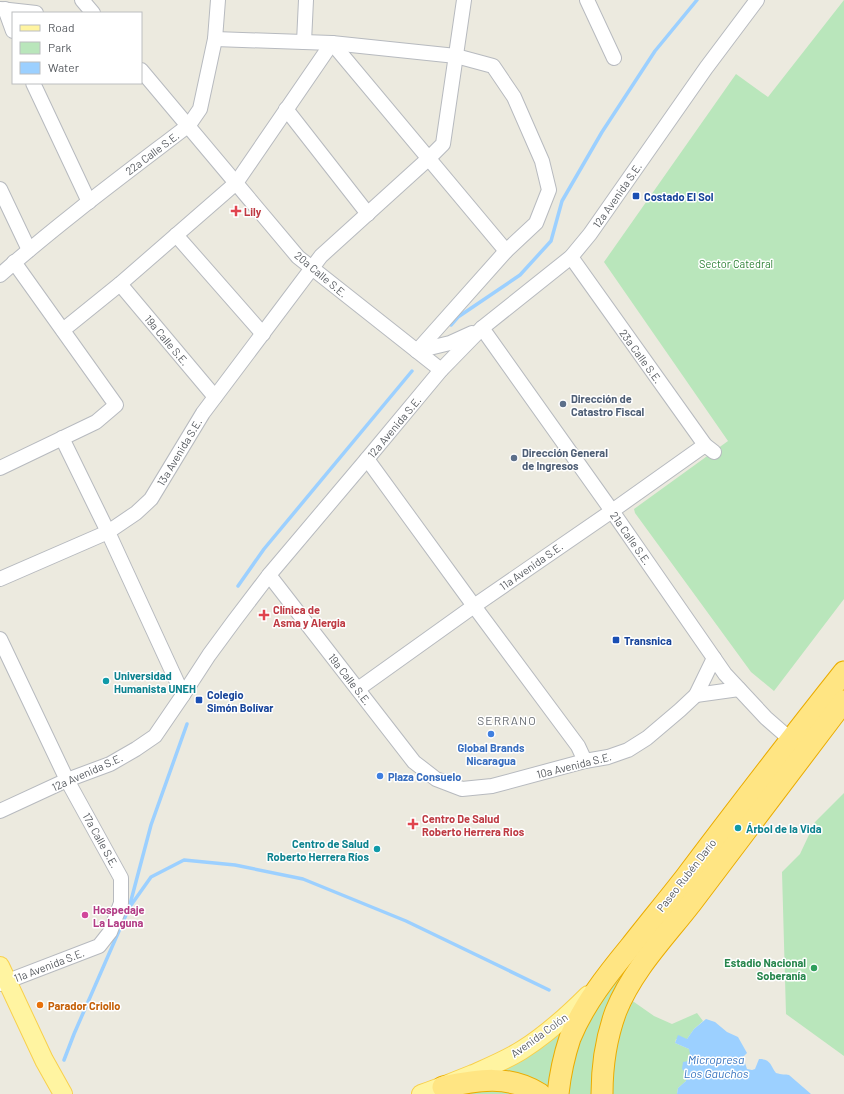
<svg xmlns="http://www.w3.org/2000/svg" width="844" height="1094" viewBox="0 0 844 1094" font-family="Barlow,sans-serif">
<rect width="100%" height="100%" fill="#eceadf"/>
<g fill="#b9e6bb">
<polygon points="844,0 844,599 774,691 751,672 635,513 634,509 728,441 604,262 736,74 768,97"/>
<polygon points="844,793 844,1056 786,1014 782,872 800,854 815,822"/>
<polygon points="664,915 632,973 597,1094 562,1094 584,1023"/>
<path d="M624,995L654,1016L672,1024L697,1013L703,1021L694,1029L687,1039H676L675,1043L689,1049L691,1054C687,1063 686,1072 686,1081L678,1088L677,1094H602Z"/>
<polygon points="580,1011 552,1094 482,1075"/>
<polygon points="473,1086 526,1094 444,1094"/>
</g>
<path fill="#9cd0ff" d="M706,1019L715,1022L727,1032L738,1037L747,1053L743,1057L747,1069L752,1070L755,1069L759,1059C771,1059 770,1065 776,1073C782,1075 785,1074 789,1075L811,1094H677L678,1088L686,1081V1073L682,1069L683,1062L688,1061L690,1054L689,1049L675,1043L678,1035L687,1039L694,1029Z"/>
<g fill="none" stroke-linecap="round" stroke-linejoin="round">
<g stroke="#9cd0ff" stroke-width="3.5">
<polyline points="451,325 458,317 520,275 551,241 562,201 602,132 655,51 697,0"/>
<polyline points="238,586 264,549 412,371"/>
<polyline points="129,908 151,877 184,860 235,865 303,879 406,921 549,990"/>
<polyline points="64,1060 74,1034 129,908 151,825 187,724"/>
</g>
<g stroke="#b7babf" stroke-width="16">
<g id="minor">
<polyline points="82,0 93,13"/>
<polyline points="587,0 614,58"/>
<polyline points="0,9 36,13"/>
<polyline points="5,9 13,31"/>
<polyline points="215,39 332,43 456,56 493,66 514,97 542,161 549,190 536,223 506,251 417,351"/>
<polyline points="304,42 306,0"/>
<polyline points="332,43 506,251"/>
<polyline points="141,70 298,257 441,370"/>
<polyline points="33,83 89,202"/>
<polyline points="286,109 368,214"/>
<polyline points="0,189 29,250"/>
<polyline points="176,235 263,334"/>
<polyline points="571,257 705,445 714,452"/>
<path d="M0,275C60,222 125,174 189,125L200,109L215,39L218,0"/>
<polyline points="120,284 215,397"/>
<polyline points="482,328 612,511 725,674 766,718 790,739"/>
<polyline points="63,330 120,284 236,183 332,43"/>
<polyline points="417,351 450,343 472,333"/>
<polyline points="62,438 108,532 183,695"/>
<polyline points="367,459 474,606 578,746 585,761"/>
<polyline points="0,468 96,422 116,405 14,262"/>
<polyline points="269,575 414,762 436,779 462,789 492,786 585,761 608,757 628,750 647,738 680,710 696,695 714,658"/>
<polyline points="0,579 108,532 136,513 151,499 203,413 321,256 428,159 443,144 464,0"/>
<polyline points="0,639 67,780 121,878 121,903 110,932 99,946 0,984"/>
<polyline points="358,689 474,606 612,511 705,445"/>
<polyline points="696,695 739,689"/>
<polyline points="0,811 67,780 110,764 136,749 155,736 183,695 209,655 234,621 269,575 367,459 441,370 482,328 571,257 590,234 706,68 757,0"/>
</g>
</g>
<g stroke="#f8d04c" stroke-width="20">
<g id="major">
<polyline points="0,966 44,1060 63,1094"/>
<path d="M421,1094C439,1088 455,1081 473,1074C489,1067 506,1060 522,1050C546,1035 568,1015 588,995"/>
</g>
</g>
<g stroke="#ebac00" stroke-width="23">
<g id="highway">
<path d="M443,1087C478,1080 508,1074 540,1094"/>
<path d="M558,1094C560,1075 564,1056 570,1038C584,1004 607,975 630,947C648,924 667,901 685,878C737,809 790,740 844,672"/>
<path d="M602,1094C602,1065 606,1038 616,1011C633,969 665,937 692,902C742,835 793,768 844,701"/>
</g>
</g>
<use href="#minor" stroke="#fff" stroke-width="14"/>
<use href="#major" stroke="#fff4a1" stroke-width="18"/>
<use href="#highway" stroke="#ffe583" stroke-width="21"/>
</g>
<g fill="#1a4fb4" stroke="#fff" stroke-width="1.5">
<rect x="632" y="192" width="8" height="8" rx="2"/>
<rect x="612" y="636" width="8" height="8" rx="2"/>
<rect x="195" y="696" width="8" height="8" rx="2"/>
</g>
<g fill="#e0444e" stroke="#fff" stroke-width="1.5">
<path d="M234 205h4v4h4v4h-4v4h-4v-4h-4v-4h4z"/>
<path d="M262 609h4v4h4v4h-4v4h-4v-4h-4v-4h4z"/>
<path d="M411 818h4v4h4v4h-4v4h-4v-4h-4v-4h4z"/>
</g>
<g fill="#5c6f8a" stroke="#fff" stroke-width="1.5">
<circle cx="563" cy="404" r="4"/>
<circle cx="514" cy="458" r="4"/>
</g>
<g fill="#0f9aa8" stroke="#fff" stroke-width="1.5">
<circle cx="106" cy="681" r="4"/>
<circle cx="738" cy="828" r="4"/>
<circle cx="377" cy="849" r="4"/>
</g>
<g fill="#3f7fe0" stroke="#fff" stroke-width="1.5">
<circle cx="491" cy="734" r="4"/>
<circle cx="380" cy="776" r="4"/>
</g>
<circle fill="#d1479c" stroke="#fff" stroke-width="1.5" cx="85" cy="915" r="4"/>
<circle fill="#2e9e5b" stroke="#fff" stroke-width="1.5" cx="814" cy="968" r="4"/>
<circle fill="#e8710a" stroke="#fff" stroke-width="1.5" cx="40" cy="1005" r="4"/>
<g text-anchor="middle" dominant-baseline="central" stroke-width="3" stroke-linejoin="round" paint-order="stroke">
<g font-size="11" fill="#585c61" stroke="#fff">
<text transform="translate(152 153) rotate(-37)">22a Calle S.E.</text>
<text transform="translate(617 195) rotate(-55)">12a Avenida S.E.</text>
<text transform="translate(321 274) rotate(40)">20a Calle S.E.</text>
<text transform="translate(167 340) rotate(50)">19a Calle S.E.</text>
<text transform="translate(641 356) rotate(54)">23a Calle S.E.</text>
<text transform="translate(394 427) rotate(-50)">12a Avenida S.E.</text>
<text transform="translate(179 452) rotate(-59)">13a Avenida S.E.</text>
<text transform="translate(631 538) rotate(55)">21a Calle S.E.</text>
<text transform="translate(531 566) rotate(-35)">11a Avenida S.E.</text>
<text transform="translate(350 679) rotate(52)">19a Calle S.E.</text>
<text transform="translate(574 765) rotate(-14)">10a Avenida S.E.</text>
<text transform="translate(87 772) rotate(-24)">12a Avenida S.E.</text>
<text transform="translate(101 840) rotate(61)">17a Calle S.E.</text>
<text transform="translate(686 875) rotate(-52)">Paseo Rubén Darío</text>
<text transform="translate(49 965) rotate(-21)">11a Avenida S.E.</text>
<text transform="translate(539 1035) rotate(-36)">Avenida Colón</text>
</g>
<g font-size="11" font-weight="bold" fill="#164399" stroke="#fff" text-anchor="start">
<text x="644" y="196">Costado El Sol</text>
<text x="624" y="640">Transnica</text>
<text x="207" y="694">Colegio<tspan x="207" dy="13">Simón Bolívar</tspan></text>
</g>
<g font-size="11" font-weight="bold" fill="#be3a42" stroke="#fff" text-anchor="start">
<text x="244" y="211">Lily</text>
<text x="273" y="609">Clínica de<tspan x="273" dy="13">Asma y Alergia</tspan></text>
<text x="422" y="818">Centro De Salud<tspan x="422" dy="13">Roberto Herrera Rios</tspan></text>
</g>
<g font-size="11" fill="#2e8236" stroke="#fff">
<text x="736" y="263">Sector Catedral</text>
</g>
<g font-size="11" font-weight="bold" fill="#4e5e75" stroke="#fff" text-anchor="start">
<text x="571" y="398">Dirección de<tspan x="571" dy="13">Catastro Fiscal</tspan></text>
<text x="522" y="452">Dirección General<tspan x="522" dy="13">de Ingresos</tspan></text>
</g>
<g font-size="11" font-weight="bold" fill="#0d838f" stroke="#fff" text-anchor="start">
<text x="114" y="675">Universidad<tspan x="114" dy="13">Humanista UNEH</tspan></text>
<text x="746" y="828">Árbol de la Vida</text>
<text x="369" y="843" text-anchor="end">Centro de Salud<tspan x="369" dy="13">Roberto Herrera Ríos</tspan></text>
</g>
<g font-size="11" font-weight="bold" fill="#366cbe" stroke="#fff">
<text x="491" y="747">Global Brands<tspan x="491" dy="13">Nicaragua</tspan></text>
<text x="388" y="776" text-anchor="start">Plaza Consuelo</text>
</g>
<g font-size="11" font-weight="bold" fill="#b23c85" stroke="#fff" text-anchor="start">
<text x="93" y="909">Hospedaje<tspan x="93" dy="13">La Laguna</tspan></text>
</g>
<g font-size="11" font-weight="bold" fill="#27864d" stroke="#fff" text-anchor="end">
<text x="806" y="962">Estadio Nacional<tspan x="806" dy="13">Soberanía</tspan></text>
</g>
<g font-size="11" font-weight="bold" fill="#c56008" stroke="#fff" text-anchor="start">
<text x="48" y="1005">Parador Criollo</text>
</g>
<g font-size="12" letter-spacing="1" fill="#696e73" stroke="#fff">
<text x="507" y="720">SERRANO</text>
</g>
<g font-size="12" font-style="italic" fill="#3774bf" stroke="#fff">
<text x="716" y="1059">Micropresa<tspan x="716" dy="14">Los Gauchos</tspan></text>
</g>
</g>
<rect x="12" y="12" width="130" height="72" fill="#ffffff" stroke="#bcbec0"/>
<rect x="20" y="25" width="20" height="6" fill="#fff4a1" stroke="#bcbec0"/>
<text x="48" y="32" font-size="12" fill="#585c61">Road</text>
<rect x="20" y="42" width="20" height="12" fill="#b9e6bb" stroke="#bcbec0"/>
<text x="48" y="52" font-size="12" fill="#585c61">Park</text>
<rect x="20" y="62" width="20" height="12" fill="#9cd0ff" stroke="#bcbec0"/>
<text x="48" y="72" font-size="12" fill="#585c61">Water</text>
</svg>
